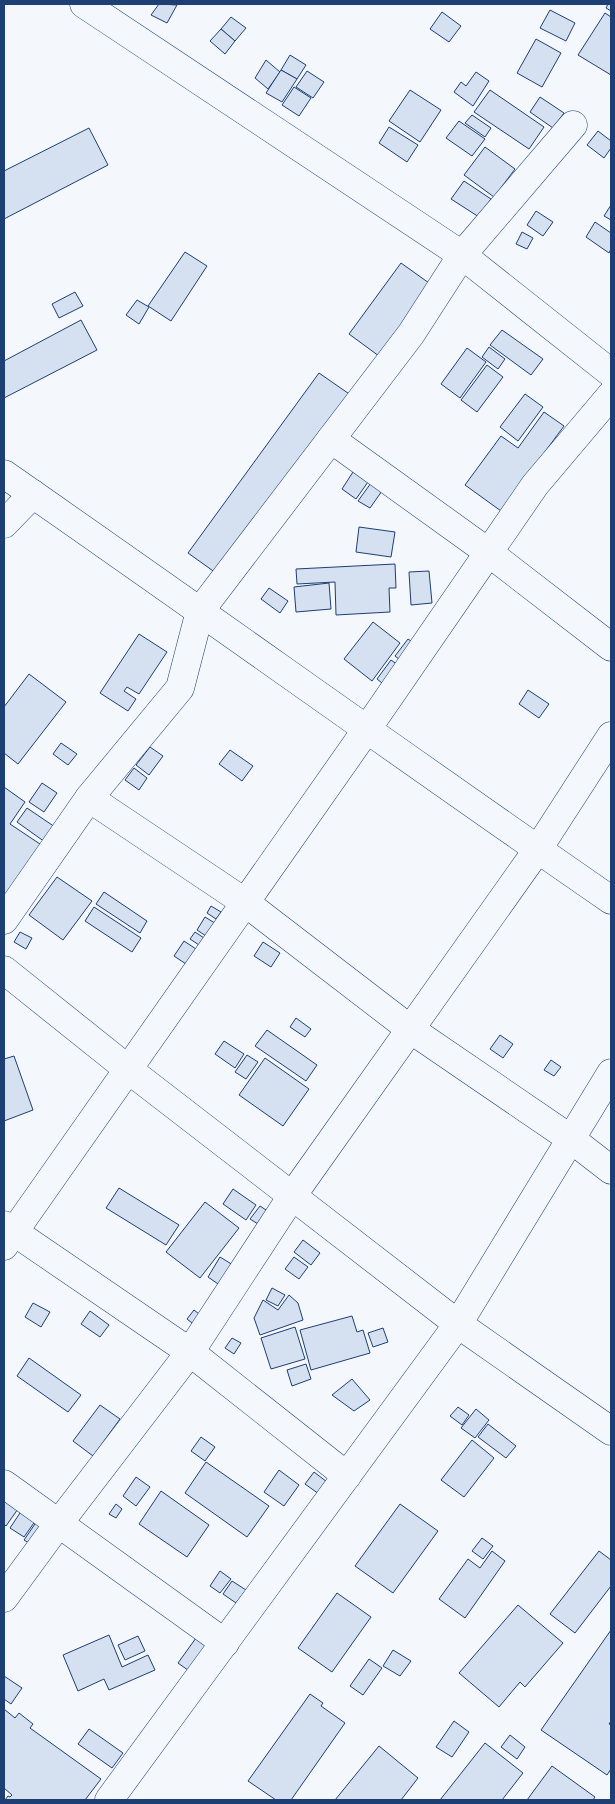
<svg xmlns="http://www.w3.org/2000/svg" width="615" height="1804" viewBox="0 0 615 1804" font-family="'Titillium Web',sans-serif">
<rect width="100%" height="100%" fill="#f4f7fb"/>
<g fill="#d5e0f0" stroke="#1d3f73">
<polygon points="159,4 177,5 167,23 151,15"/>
<polygon points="608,4 611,4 611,11 606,8"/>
<polygon points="550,10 575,23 566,41 540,28"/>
<polygon points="442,12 461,26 449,42 430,29"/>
<polygon points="605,13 611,17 611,75 578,55"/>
<polygon points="231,17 246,28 235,41 221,29"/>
<polygon points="221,29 235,41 225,54 210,41"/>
<polygon points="536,39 561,53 542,87 517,73"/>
<polygon points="290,55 306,65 297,79 281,70"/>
<polygon points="266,60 280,72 268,89 255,78"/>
<polygon points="281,70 297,79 282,102 266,93"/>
<polygon points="307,71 324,82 313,98 296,87"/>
<polygon points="476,72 489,81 473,106 454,92 461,82 466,86"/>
<polygon points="294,87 311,98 299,116 282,105"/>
<polygon points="410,90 441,110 420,142 389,121"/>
<polygon points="490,90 544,127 529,149 474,112"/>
<polygon points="540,97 564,113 553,128 530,112"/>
<polygon points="472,115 491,128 485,137 465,123"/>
<polygon points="459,121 485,139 472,156 446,138"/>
<polygon points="389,127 418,145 407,162 379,143"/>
<polygon points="89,128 108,165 4,219 4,171"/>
<polygon points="598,131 611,141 611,148 604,158 587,145"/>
<polygon points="485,147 515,169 494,197 464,175"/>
<polygon points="464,181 491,199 479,217 451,199"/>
<polygon points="611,205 611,220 604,216"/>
<polygon points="536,211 553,222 543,236 527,225"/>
<polygon points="595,222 611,233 611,249 609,253 586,237"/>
<polygon points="522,232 533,238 527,249 516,244"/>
<polygon points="185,252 207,266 171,321 148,306"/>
<polygon points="401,263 436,288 383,359 349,334"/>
<polygon points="75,292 83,306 59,318 52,304"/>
<polygon points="137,300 149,307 139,324 126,315"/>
<polygon points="81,320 97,350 4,398 4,361"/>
<polygon points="502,330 543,359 531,375 490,345"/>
<polygon points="489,347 505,359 498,369 482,357"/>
<polygon points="467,348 486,362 460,398 441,384"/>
<polygon points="487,365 503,377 477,412 461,400"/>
<polygon points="319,373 355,398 223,578 188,553"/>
<polygon points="525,394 543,407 518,441 500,427"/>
<polygon points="544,412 564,426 501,511 465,485 501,436 518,448"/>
<polygon points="353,472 368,482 356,499 342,489"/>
<polygon points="371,483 382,491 370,508 358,501"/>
<polygon points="359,527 395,532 391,557 356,552"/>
<polygon points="395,564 396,588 389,588 390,612 336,615 335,582 297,584 296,569"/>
<polygon points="429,571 432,603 411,605 409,572"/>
<polygon points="329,583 331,609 296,612 294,587"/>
<polygon points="269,588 288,601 280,613 261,599"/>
<polygon points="373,622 400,643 372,681 344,659"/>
<polygon points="139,634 167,652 139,694 127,687 124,691 136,699 128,711 100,693"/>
<polygon points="408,639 417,645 404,663 395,656"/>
<polygon points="391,660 401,667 387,687 377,679"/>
<polygon points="29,674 66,702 18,764 4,753 4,707"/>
<polygon points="528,690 549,704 539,718 519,704"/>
<polygon points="61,743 77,754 68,765 53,754"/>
<polygon points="150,747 163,756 149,775 136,765"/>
<polygon points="230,750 253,766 242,781 219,764"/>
<polygon points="134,768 147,778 139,790 125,780"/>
<polygon points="42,783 57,793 44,812 29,802"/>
<polygon points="4,787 25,802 10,824 43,846 7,896 4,893"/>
<polygon points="27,808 55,827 45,842 17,822"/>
<polygon points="57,877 92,901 63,940 29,915"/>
<polygon points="104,892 147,921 140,933 96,904"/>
<polygon points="211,906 221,912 216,919 207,913"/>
<polygon points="94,907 141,938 132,952 85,921"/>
<polygon points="205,917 218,925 209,938 197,930"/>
<polygon points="20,932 32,938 26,949 14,942"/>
<polygon points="195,932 207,940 202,947 190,939"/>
<polygon points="184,941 199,951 189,966 174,956"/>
<polygon points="263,942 280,953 271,967 254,956"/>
<polygon points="296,1018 311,1029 305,1037 290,1027"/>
<polygon points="267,1030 317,1065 306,1081 255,1046"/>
<polygon points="500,1035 513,1044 503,1058 490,1049"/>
<polygon points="224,1041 244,1054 235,1068 215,1054"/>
<polygon points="247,1055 258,1062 246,1079 235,1072"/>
<polygon points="14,1056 33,1110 4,1121 4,1059"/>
<polygon points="265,1058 309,1089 283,1126 239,1095"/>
<polygon points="551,1060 561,1067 554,1076 544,1070"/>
<polygon points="119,1188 179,1225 166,1245 106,1208"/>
<polygon points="233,1189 256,1205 246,1220 223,1204"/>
<polygon points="205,1202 239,1228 200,1278 166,1252"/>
<polygon points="260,1206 275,1216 266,1229 250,1219"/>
<polygon points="303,1240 320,1253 311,1265 294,1252"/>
<polygon points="220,1257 233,1265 221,1286 208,1277"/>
<polygon points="294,1257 308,1267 299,1279 285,1269"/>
<polygon points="272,1288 285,1295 278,1306 266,1300"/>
<polygon points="289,1295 298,1303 303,1320 260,1335 254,1318 263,1300 278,1310"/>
<polygon points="33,1303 50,1312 41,1327 25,1317"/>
<polygon points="194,1310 204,1318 197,1327 187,1319"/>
<polygon points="90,1311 109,1325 100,1337 81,1324"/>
<polygon points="352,1316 357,1332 363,1330 370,1353 311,1370 300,1330"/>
<polygon points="295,1327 305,1359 271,1369 261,1338"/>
<polygon points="383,1328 388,1342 373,1347 368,1333"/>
<polygon points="232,1338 241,1343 234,1354 225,1348"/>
<polygon points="29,1358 81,1395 68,1412 17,1376"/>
<polygon points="306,1364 311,1379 292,1386 287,1370"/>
<polygon points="352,1379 370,1400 354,1411 332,1395"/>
<polygon points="100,1405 120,1419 93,1456 73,1441"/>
<polygon points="458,1407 469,1415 462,1425 450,1416"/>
<polygon points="476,1409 489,1420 475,1438 461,1428"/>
<polygon points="488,1424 516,1446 506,1458 478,1437"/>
<polygon points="201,1437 215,1447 205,1461 191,1451"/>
<polygon points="472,1440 494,1458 464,1497 441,1480"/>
<polygon points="206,1462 269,1506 247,1537 185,1493"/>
<polygon points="279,1470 299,1485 284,1506 264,1492"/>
<polygon points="314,1472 327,1482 319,1494 305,1484"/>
<polygon points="136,1477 150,1487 136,1506 123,1496"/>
<polygon points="161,1491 209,1525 187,1557 139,1524"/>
<polygon points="4,1497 20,1506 6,1526 4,1524"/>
<polygon points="116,1504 122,1509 116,1518 109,1514"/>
<polygon points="400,1504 438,1531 393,1593 355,1566"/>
<polygon points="22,1510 36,1520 24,1537 10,1528"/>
<polygon points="37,1521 50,1530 37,1548 24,1540"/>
<polygon points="482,1538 493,1546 483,1559 472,1551"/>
<polygon points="492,1551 505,1561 465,1618 439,1599 468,1559 480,1568"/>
<polygon points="599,1551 611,1560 611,1586 575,1633 550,1614"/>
<polygon points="220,1571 231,1579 220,1593 210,1586"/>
<polygon points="232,1581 246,1590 236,1603 223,1594"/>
<polygon points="337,1593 371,1617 332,1672 298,1648"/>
<polygon points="518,1605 563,1643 525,1687 520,1682 499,1707 459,1673"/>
<polygon points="611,1630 611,1721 609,1724 611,1725 611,1769 607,1775 541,1730"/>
<polygon points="109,1635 122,1667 148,1655 155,1670 109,1690 104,1679 78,1691 63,1655"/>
<polygon points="138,1636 145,1651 125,1660 118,1645"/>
<polygon points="196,1638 210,1648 192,1673 178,1663"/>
<polygon points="393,1650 411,1661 400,1676 383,1666"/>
<polygon points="369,1659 382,1668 363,1695 350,1686"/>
<polygon points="4,1676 22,1688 11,1704 4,1699"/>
<polygon points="310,1694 323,1703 321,1706 345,1723 291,1800 276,1800 248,1781"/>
<polygon points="4,1709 15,1718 19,1713 33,1724 30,1728 101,1779 85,1800 5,1800 8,1796 10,1797 12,1795 4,1788"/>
<polygon points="454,1721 469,1732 452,1757 436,1747"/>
<polygon points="89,1729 123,1753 112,1768 78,1744"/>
<polygon points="510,1735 525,1747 517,1759 501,1747"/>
<polygon points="485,1743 523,1773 502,1800 440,1800"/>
<polygon points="379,1746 418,1778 401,1800 335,1800"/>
<polygon points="552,1766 595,1797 593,1800 527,1800"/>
</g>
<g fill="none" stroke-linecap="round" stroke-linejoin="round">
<g stroke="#1d3f73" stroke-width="29">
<g id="street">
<polyline points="84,4 462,255 611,373"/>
<polyline points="331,439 488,552 611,647"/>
<path d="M4,474C207,615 408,760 611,900"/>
<polyline points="4,524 33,494"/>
<polyline points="89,798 246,903 410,1029 571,1139 611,1170"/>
<polyline points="4,920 89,798 180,688 200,611 411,334 462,255 573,125"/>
<polyline points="4,970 129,1070 458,1324 611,1431"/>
<polyline points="4,1225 190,1352 347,1476"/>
<polyline points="4,1246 367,729 535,485 611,395"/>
<polyline points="4,1484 225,1643"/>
<polyline points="4,1598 59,1523 190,1352 292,1196 538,849 611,736"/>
<polyline points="109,1800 458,1324 611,1073"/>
</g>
</g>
<use href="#street" stroke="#f4f7fb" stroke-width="28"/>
</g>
<rect width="615" height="1804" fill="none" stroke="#1d3f73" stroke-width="10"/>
</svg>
